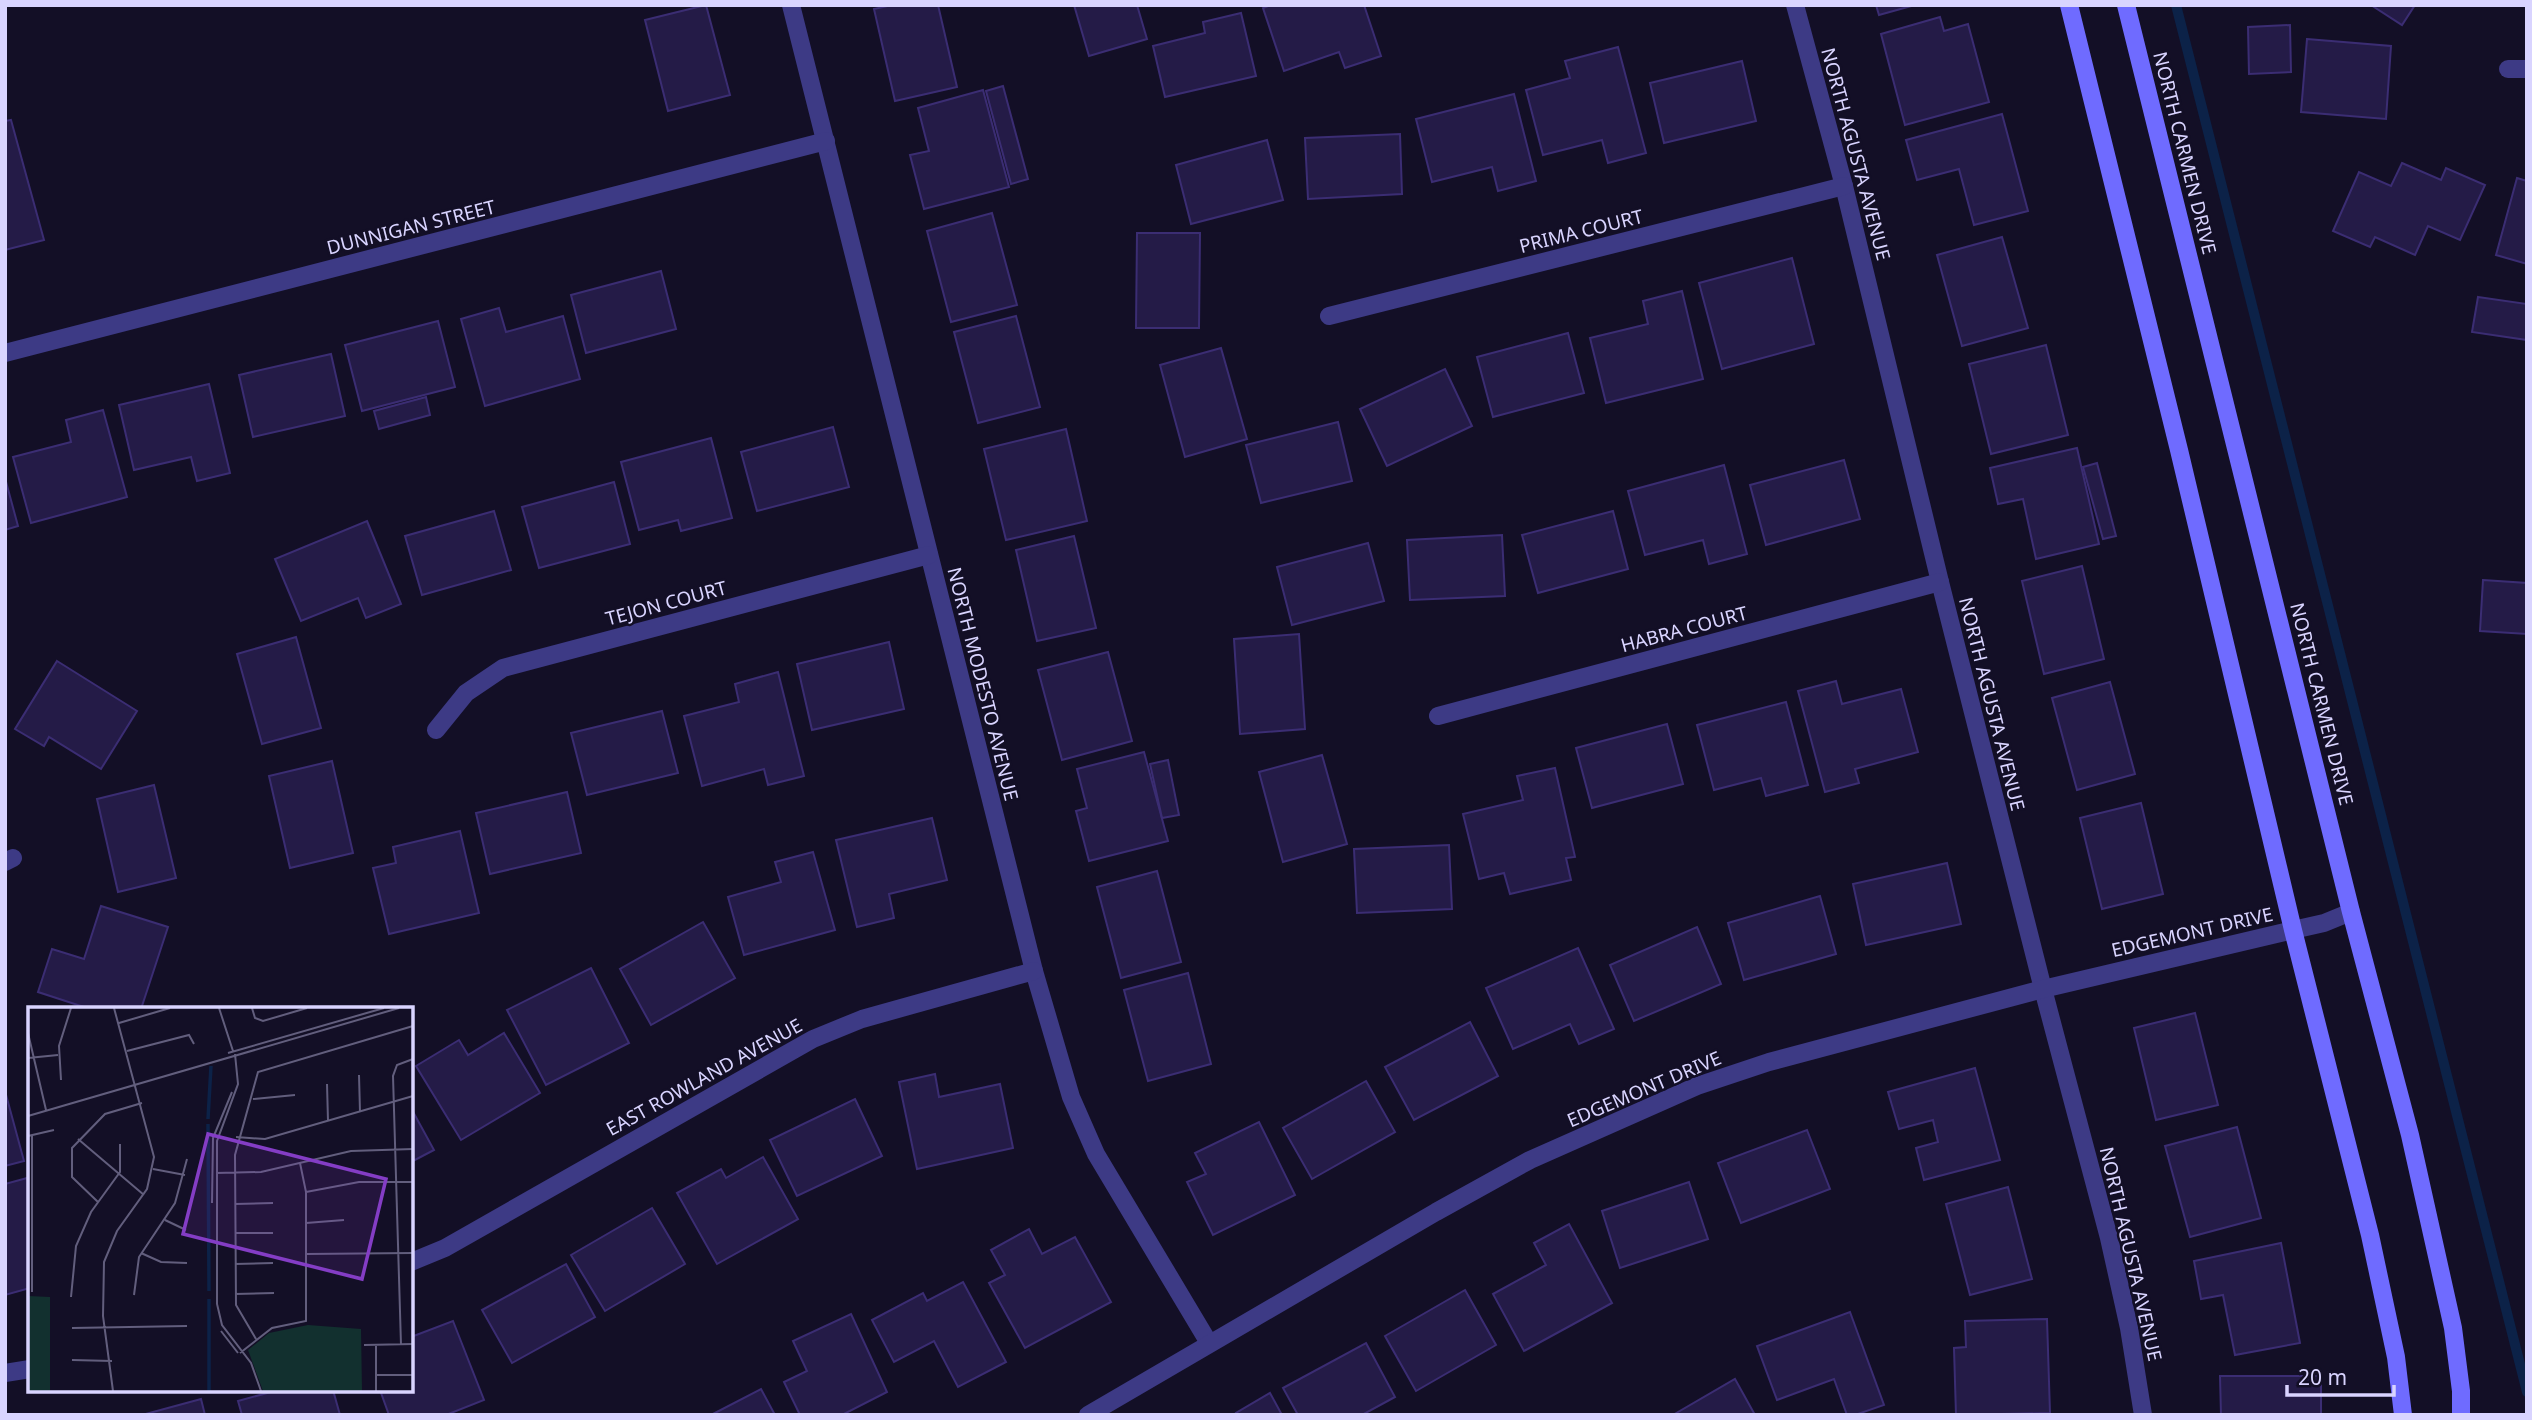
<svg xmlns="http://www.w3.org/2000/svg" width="2532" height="1420" viewBox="0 0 2532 1420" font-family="'Noto Sans',sans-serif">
<rect width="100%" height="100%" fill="#130f26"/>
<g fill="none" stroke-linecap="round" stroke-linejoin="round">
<polyline stroke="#0c2248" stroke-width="10" points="2176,5 2527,1392"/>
</g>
<g fill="#241b47" stroke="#3b2d73" stroke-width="2">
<polygon points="706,5 730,95 668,111 645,20"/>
<polygon points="892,5 938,5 957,87 895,101 874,9"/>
<polygon points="1074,5 1137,5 1147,39 1089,56"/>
<polygon points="1271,5 1364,5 1381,56 1345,68 1339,52 1284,71 1263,8"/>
<polygon points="1876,5 1915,5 1879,15"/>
<polygon points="2371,5 2415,5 2402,25"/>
<polygon points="1241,13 1256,76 1165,97 1153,46 1205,33 1203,22"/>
<polygon points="1940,17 1944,31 1968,24 1989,102 1905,125 1881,34"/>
<polygon points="2290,25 2291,72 2249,74 2248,27"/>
<polygon points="2307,39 2391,46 2386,119 2301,112"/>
<polygon points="1618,47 1646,153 1608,163 1602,140 1543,155 1526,90 1570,78 1565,61"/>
<polygon points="1742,61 1756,121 1664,143 1650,83"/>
<polygon points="1003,86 1028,179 1011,184 986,91"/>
<polygon points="983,90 1009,187 924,209 910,155 929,151 918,108"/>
<polygon points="1514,94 1536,181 1498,191 1492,167 1432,182 1416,119"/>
<polygon points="2002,114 2028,211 1974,225 1959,169 1917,180 1906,140"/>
<polygon points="11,120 44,240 5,250 5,121"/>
<polygon points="1400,134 1402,194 1308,199 1305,138"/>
<polygon points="1267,140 1283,200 1191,224 1176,165"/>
<polygon points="2402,163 2441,180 2446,168 2485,185 2460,240 2428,226 2415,255 2375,237 2370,247 2333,231 2359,172 2391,186"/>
<polygon points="2517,178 2527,181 2527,264 2496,255"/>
<polygon points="992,213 1017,305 951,322 927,231"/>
<polygon points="1137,233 1200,233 1199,328 1136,328"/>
<polygon points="2002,237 2028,328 1962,346 1937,255"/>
<polygon points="1792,258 1814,344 1722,369 1699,283"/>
<polygon points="661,271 676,329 586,353 571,295"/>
<polygon points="1682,291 1703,379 1606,403 1590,338 1648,324 1643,301"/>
<polygon points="2478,297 2527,304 2527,340 2472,332"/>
<polygon points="499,308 506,332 563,316 580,379 485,406 461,319"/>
<polygon points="1016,316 1040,407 978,423 954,332"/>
<polygon points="438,321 455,387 362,411 345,345"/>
<polygon points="1568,333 1584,393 1493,417 1477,357"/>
<polygon points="2046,345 2068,435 1991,454 1969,364"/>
<polygon points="1221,348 1247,439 1185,457 1160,365"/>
<polygon points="331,354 345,416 253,437 239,375"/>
<polygon points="1445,369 1472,426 1387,466 1360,409"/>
<polygon points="209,384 230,473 197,481 191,457 134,470 119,405"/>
<polygon points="426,397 430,415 379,429 374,411"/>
<polygon points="103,410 127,497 31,523 13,457 71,442 66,420"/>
<polygon points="1338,422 1352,481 1261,503 1246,445"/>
<polygon points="833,427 849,487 757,511 741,452"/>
<polygon points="1066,429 1087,521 1006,540 984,449"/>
<polygon points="711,438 732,518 681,531 678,520 639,530 621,462"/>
<polygon points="2077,448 2099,544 2036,559 2023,499 1998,504 1990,468"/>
<polygon points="1844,460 1860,519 1766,545 1750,485"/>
<polygon points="2097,463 2116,536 2103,539 2083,467"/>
<polygon points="1724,465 1747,554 1709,564 1703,540 1645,555 1628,491"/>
<polygon points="5,478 18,526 5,530"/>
<polygon points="614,482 630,544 539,568 522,507"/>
<polygon points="494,511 511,570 422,595 405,536"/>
<polygon points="1613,511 1628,569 1538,593 1522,535"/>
<polygon points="367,521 401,604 366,618 358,598 301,621 275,559"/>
<polygon points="1502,535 1505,596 1410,600 1407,540"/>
<polygon points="1074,536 1096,628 1037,641 1016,550"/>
<polygon points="1368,543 1384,601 1292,625 1277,567"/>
<polygon points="2082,566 2104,659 2044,674 2022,581"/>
<polygon points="2483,580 2527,583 2527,634 2480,631"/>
<polygon points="1299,634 1305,729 1240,734 1234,639"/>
<polygon points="296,637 321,728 262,744 237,654"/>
<polygon points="889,642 904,709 812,730 797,664"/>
<polygon points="1108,652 1132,741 1062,760 1038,670"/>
<polygon points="57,661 137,711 101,769 49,737 44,746 15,729"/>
<polygon points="778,672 804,776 768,785 764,769 702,786 684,716 739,702 735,684"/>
<polygon points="1836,681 1842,704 1901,689 1918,752 1855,769 1859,783 1825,792 1798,691"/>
<polygon points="2110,682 2135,774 2077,790 2052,698"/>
<polygon points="1786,702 1808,785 1766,796 1761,778 1714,790 1697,725"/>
<polygon points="662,711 678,773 587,795 571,733"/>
<polygon points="1667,724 1683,784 1592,808 1576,748"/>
<polygon points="1144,752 1168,841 1089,861 1076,811 1087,808 1077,769"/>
<polygon points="1322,755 1347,844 1283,862 1259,772"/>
<polygon points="1168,760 1179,815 1162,818 1150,764"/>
<polygon points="332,761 353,853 290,868 269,776"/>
<polygon points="1555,768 1575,857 1566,858 1571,880 1510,894 1504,873 1479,879 1463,814 1523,800 1517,776"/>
<polygon points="154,785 176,878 118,892 97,799"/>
<polygon points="567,792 581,853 490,874 476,813"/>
<polygon points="2141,803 2163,894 2102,909 2080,818"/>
<polygon points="932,818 947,880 889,894 894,918 857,927 836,840"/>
<polygon points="460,831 479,913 389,934 373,868 396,863 393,847"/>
<polygon points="1449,845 1452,909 1357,913 1354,849"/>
<polygon points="813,852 835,930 744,955 728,897 781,882 775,862"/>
<polygon points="1947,863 1961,924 1866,945 1853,884"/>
<polygon points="1157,871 1181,962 1121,978 1097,887"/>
<polygon points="1820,896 1836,954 1744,980 1728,923"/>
<polygon points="101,906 168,927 141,1009 90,1009 38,992 52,949 84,959"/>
<polygon points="703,922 735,978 651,1025 620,969"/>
<polygon points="1697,927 1721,984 1634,1021 1610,965"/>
<polygon points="1578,948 1614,1029 1579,1044 1570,1024 1513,1049 1486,988"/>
<polygon points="591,968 629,1043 546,1085 507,1010"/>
<polygon points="1188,973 1211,1064 1148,1081 1124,990"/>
<polygon points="2195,1013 2218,1105 2156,1120 2134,1028"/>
<polygon points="1470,1022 1498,1076 1414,1120 1385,1067"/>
<polygon points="504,1033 540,1093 461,1140 416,1066 459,1040 468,1055"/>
<polygon points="1975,1068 2000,1160 1924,1180 1916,1148 1938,1142 1933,1120 1899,1129 1888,1092"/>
<polygon points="935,1074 939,1097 1000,1084 1013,1148 917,1169 899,1082"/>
<polygon points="1366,1081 1395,1132 1312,1179 1283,1128"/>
<polygon points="5,1091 24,1161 5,1166"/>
<polygon points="855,1099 882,1156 797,1196 770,1140"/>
<polygon points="411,1108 434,1150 411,1162"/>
<polygon points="1259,1122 1295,1195 1213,1235 1187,1182 1206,1174 1195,1153"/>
<polygon points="2237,1127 2261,1218 2190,1237 2165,1146"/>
<polygon points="1807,1130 1830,1189 1741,1223 1718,1163"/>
<polygon points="763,1157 798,1219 717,1264 677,1193 721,1169 726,1178"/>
<polygon points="27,1178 30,1187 30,1288 5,1295 5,1184"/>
<polygon points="1689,1182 1708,1239 1620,1268 1602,1211"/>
<polygon points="2008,1187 2032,1279 1970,1295 1946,1204"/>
<polygon points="652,1208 685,1264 605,1311 571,1255"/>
<polygon points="1569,1224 1612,1303 1524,1351 1493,1294 1546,1265 1534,1243"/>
<polygon points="1029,1229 1042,1254 1075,1237 1111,1302 1025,1348 989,1283 1005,1275 991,1250"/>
<polygon points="2281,1243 2300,1343 2235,1355 2223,1295 2201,1299 2194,1261"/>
<polygon points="566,1264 595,1317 512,1363 482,1310"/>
<polygon points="963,1282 1006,1362 958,1387 934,1341 894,1362 872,1320 923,1293 927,1301"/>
<polygon points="1465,1290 1496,1345 1416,1391 1385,1336"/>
<polygon points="1850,1312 1884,1405 1855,1415 1847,1415 1834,1379 1777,1400 1757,1346"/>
<polygon points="851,1314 887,1392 842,1415 800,1415 784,1382 807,1371 793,1341"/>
<polygon points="2047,1319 2050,1413 1956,1415 1954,1348 1966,1347 1965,1321"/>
<polygon points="453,1321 484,1400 446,1415 389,1415 380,1390 411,1390 411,1337"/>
<polygon points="1366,1343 1395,1397 1362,1415 1298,1415 1283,1388"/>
<polygon points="2220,1376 2321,1376 2321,1415 2221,1415"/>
<polygon points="1735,1379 1755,1415 1673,1415"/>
<polygon points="761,1389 775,1415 711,1415"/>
<polygon points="278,1390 333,1390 340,1415 242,1415 238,1401"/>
<polygon points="1270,1393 1282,1415 1237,1415 1236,1413"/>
<polygon points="201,1399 205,1415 142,1415"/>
</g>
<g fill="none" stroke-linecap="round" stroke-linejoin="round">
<g stroke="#3d3a85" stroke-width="18">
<polyline points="791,5 1034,971 1071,1097 1096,1154 1209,1343"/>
<polyline points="1795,5 1844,186 1940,582 2043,989 2109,1238 2129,1328 2143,1415"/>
<polyline points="2508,69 2527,69"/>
<polyline points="1329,316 1844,186"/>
<polyline points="5,353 826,141"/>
<polyline points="1438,716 1940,582"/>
<polyline points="436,730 466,693 503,668 929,555"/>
<polyline points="5,862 13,858"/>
<polyline points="411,1262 445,1248 813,1039 862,1019 1034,971"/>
<polyline points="5,1373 30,1369"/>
<polyline points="1088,1415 1436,1212 1530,1160 1697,1086 1769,1062 2043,989 2293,930 2324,923 2351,912"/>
</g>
<g stroke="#6f6bff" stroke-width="18">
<polyline points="2069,5 2179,450 2293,930 2370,1235 2396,1357 2403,1415"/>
<polyline points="2126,5 2351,912 2410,1135 2453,1328 2461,1391 2461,1415"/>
</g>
</g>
<g text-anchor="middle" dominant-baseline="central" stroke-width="5" stroke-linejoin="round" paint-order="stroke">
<g font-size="19" fill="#d9d4ff" stroke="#130f26">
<text transform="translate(2185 153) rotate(76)">NORTH CARMEN DRIVE</text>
<text transform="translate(1856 154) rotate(75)">NORTH AGUSTA AVENUE</text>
<text transform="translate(411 227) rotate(-14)">DUNNIGAN STREET</text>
<text transform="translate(1581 231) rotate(-14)">PRIMA COURT</text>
<text transform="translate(666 603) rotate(-15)">TEJON COURT</text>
<text transform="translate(1684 629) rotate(-15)">HABRA COURT</text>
<text transform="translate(983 684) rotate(76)">NORTH MODESTO AVENUE</text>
<text transform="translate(1992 704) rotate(76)">NORTH AGUSTA AVENUE</text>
<text transform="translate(2322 704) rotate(76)">NORTH CARMEN DRIVE</text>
<text transform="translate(2192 932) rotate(-13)">EDGEMONT DRIVE</text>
<text transform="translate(704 1077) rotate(-29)">EAST ROWLAND AVENUE</text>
<text transform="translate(1644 1089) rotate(-23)">EDGEMONT DRIVE</text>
<text transform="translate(2131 1254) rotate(77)">NORTH AGUSTA AVENUE</text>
</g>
</g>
<g transform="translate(28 1007)">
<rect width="385" height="385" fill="#130f26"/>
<path d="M0,289L22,290V384H0ZM280,318L333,322L334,384H235L220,343L241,326Z" fill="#12302f"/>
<path fill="none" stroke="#0c2248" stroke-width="3.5" d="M180,112L183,59M180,117L181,284M181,292V384"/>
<path fill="none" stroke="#625e7d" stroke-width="2" d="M191,1L205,44M224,1L227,11L235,14L279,1M91,16L142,1M0,26L18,103M99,44L161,28L166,37M200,46L356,1M207,47L210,77L189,134V297L194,318L223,356L233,384M0,51L30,48M331,68L332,105M33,73L31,39L43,1M299,77L300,114M225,92L267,88M0,109L371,1M4,128V285M0,129L26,123M208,130L237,132L385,89M50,132L116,188M125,162L157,168M188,166L233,165L323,144L385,142M278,185L331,175H385M70,195L44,170V141L77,107L114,96M184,196L185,131L204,85M207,197L245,196M137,213L158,223M278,216L316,213M207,226H245M113,246L133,255L159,256M278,247L385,246M207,257L245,256M207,287L246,286M106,288L111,250L147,196L159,152M43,290L48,239L63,205L92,165V137M44,321L159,319M193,324L210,346M228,332L208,298L207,148L230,65L385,19M336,338L385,337M348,338V384M373,338L365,69L369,58L385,52M212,346L244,321L278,314V185L272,156M44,353L84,354M348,368H385M85,384L75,309L76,255L89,224L119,182L126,150L86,1"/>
<path fill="#843dc5" fill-opacity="0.15" stroke="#843dc5" stroke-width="3.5" d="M180,127L358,172L334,272L155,227Z"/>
<rect width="385" height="385" fill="none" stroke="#d9d4ff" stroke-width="3.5"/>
</g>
<rect width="2532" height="1420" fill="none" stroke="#d9d4ff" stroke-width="14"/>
<path d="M2287 1385v10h107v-10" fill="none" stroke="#d9d4ff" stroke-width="3.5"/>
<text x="2298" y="1385" font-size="21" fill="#d9d4ff" stroke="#130f26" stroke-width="5" paint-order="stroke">20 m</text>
</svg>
